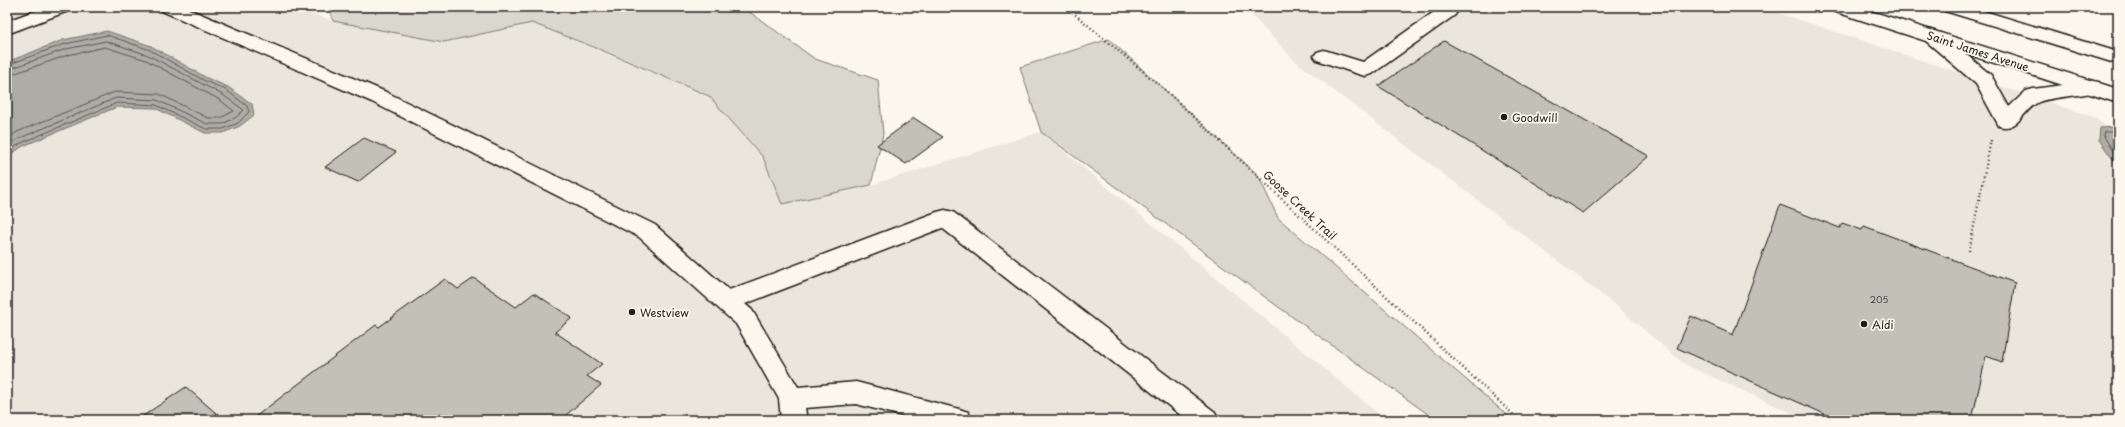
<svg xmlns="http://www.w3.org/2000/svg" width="2125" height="427" viewBox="0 0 2125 427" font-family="'Playpen Sans',sans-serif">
<rect width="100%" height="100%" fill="#fbf7ec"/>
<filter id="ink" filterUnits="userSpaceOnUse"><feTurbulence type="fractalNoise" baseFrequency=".025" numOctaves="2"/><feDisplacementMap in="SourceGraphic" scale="8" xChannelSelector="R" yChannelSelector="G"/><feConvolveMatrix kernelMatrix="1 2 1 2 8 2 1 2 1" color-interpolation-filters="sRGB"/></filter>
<g filter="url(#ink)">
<g fill="#eae6dc">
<polygon points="7,7 294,7 333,21 444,42 532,23 709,96 763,157 783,204 871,185 1041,132 1386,420 7,420"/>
<polygon points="1244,7 1760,7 2097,118 2118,140 2118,420 1807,420 1684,364 1614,304 1294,60"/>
</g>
<g fill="#dad7ce" stroke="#7b7a75">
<polygon points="329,7 752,7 748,11 815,59 878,80 883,134 871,185 782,204 763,157 709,96 601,50 532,23 444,42 333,21"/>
<polygon points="1109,39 1258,175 1278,218 1513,420 1436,420 1273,303 1041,132 1020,67"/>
</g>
<g fill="#afaca5" stroke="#74726e">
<polygon points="107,31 151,46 207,78 228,87 252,104 254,115 240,126 223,133 205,133 155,108 117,107 23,146 7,157 7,62 63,40"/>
<polygon points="2113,127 2118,129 2118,166 2099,140 2100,128"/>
</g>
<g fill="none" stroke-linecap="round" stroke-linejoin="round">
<g stroke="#575653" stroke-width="1">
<polyline points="7,65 65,44 107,35 150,50 205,81 226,90 247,106 249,112 238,123 223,129 206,129 156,105 117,103 21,143 7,153"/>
<polyline points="7,70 66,49 106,41 148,55 223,95 244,110 235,118 222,124 207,124 157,100 116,98 20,138 7,146"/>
<polyline points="7,76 68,55 105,47 146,60 220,100 234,111 220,118 208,118 159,94 115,92 17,132 7,139"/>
<polyline points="2118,132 2104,132 2103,135 2118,159"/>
</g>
</g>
<g fill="#c3c0b8" stroke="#1c1c1c">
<polygon points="1444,41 1649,156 1583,213 1378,86"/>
<polygon points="914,118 943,137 906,164 877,145"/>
<polygon points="364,138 396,152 358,182 325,167"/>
<polygon points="1780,205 1840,228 1842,223 1862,230 1864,226 2015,283 2002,362 1986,356 1972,420 1838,420 1677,348 1691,316 1733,335"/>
<polygon points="474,278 516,307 534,293 572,318 555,332 602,364 587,376 601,385 560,420 251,420 376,325 379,327 445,279 458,289"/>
<polygon points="186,387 224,420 137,420"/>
</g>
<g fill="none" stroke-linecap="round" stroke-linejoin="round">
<g stroke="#1c1c1c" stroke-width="3">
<g id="minor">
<polygon points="45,7 71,7 68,11 7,34 7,21"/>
<polygon points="159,7 184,7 386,92 655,225 729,290 937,212 945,210 953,212 1215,412 1219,420 1187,420 942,228 745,304 752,310 798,387 856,382 959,409 968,412 972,420 918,420 856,404 805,408 807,420 781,420 779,399 736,324 639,237 372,102 162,11"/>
<polygon points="1441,7 1454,7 1457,11 1455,15 1372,74 1365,76 1358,74 1317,60 1314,56 1317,52 1324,50 1363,62"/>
<path d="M1933,31L1940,33L1991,75L2009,107L2026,91L2033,89L2092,81L2099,82L2102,87L2099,92L2092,93C2081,95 2047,98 2039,102C2023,109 2019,132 1999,126L1976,84L1926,41L1924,37L1926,33Z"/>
</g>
</g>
<g stroke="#1c1c1c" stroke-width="3">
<g id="major">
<polygon points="1830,7 1858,7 2118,89 2118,103 1833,11"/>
<polygon points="1942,7 1971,7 2118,52 2118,64 1945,11"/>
</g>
</g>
<g stroke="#1c1c1c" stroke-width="2.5" stroke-dasharray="1 3" stroke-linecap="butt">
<polyline points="1066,7 1163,88 1519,420"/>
<polyline points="1969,251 1991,140"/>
</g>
<use href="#minor" fill="#fbf7ec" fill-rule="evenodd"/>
<use href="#major" fill="#fbf7ec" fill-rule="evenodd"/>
</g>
</g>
<g fill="#1c1c1c" stroke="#fbf7ec" stroke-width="1.5">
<circle cx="1504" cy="117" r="4"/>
<circle cx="632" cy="312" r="4"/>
<circle cx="1864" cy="324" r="4"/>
</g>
<g text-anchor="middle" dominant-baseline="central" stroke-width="3.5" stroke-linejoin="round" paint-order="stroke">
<g font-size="9" fill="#464543">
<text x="1879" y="299">205</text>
</g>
<g font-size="11" fill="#1c1c1c" stroke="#fbf7ec">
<text transform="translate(1978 51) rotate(18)">Saint James Avenue</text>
<text transform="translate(1300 205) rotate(43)">Goose Creek Trail</text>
</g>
<g font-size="11" fill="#1c1c1c" stroke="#fbf7ec" text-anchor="start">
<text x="1512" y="117">Goodwill</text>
<text x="640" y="312">Westview</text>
<text x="1872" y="324">Aldi</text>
</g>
</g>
<rect width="2125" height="427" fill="none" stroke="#fbf7ec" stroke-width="24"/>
<rect x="12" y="12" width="2101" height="403" fill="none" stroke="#1c1c1c" stroke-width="1.5" filter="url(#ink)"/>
</svg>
